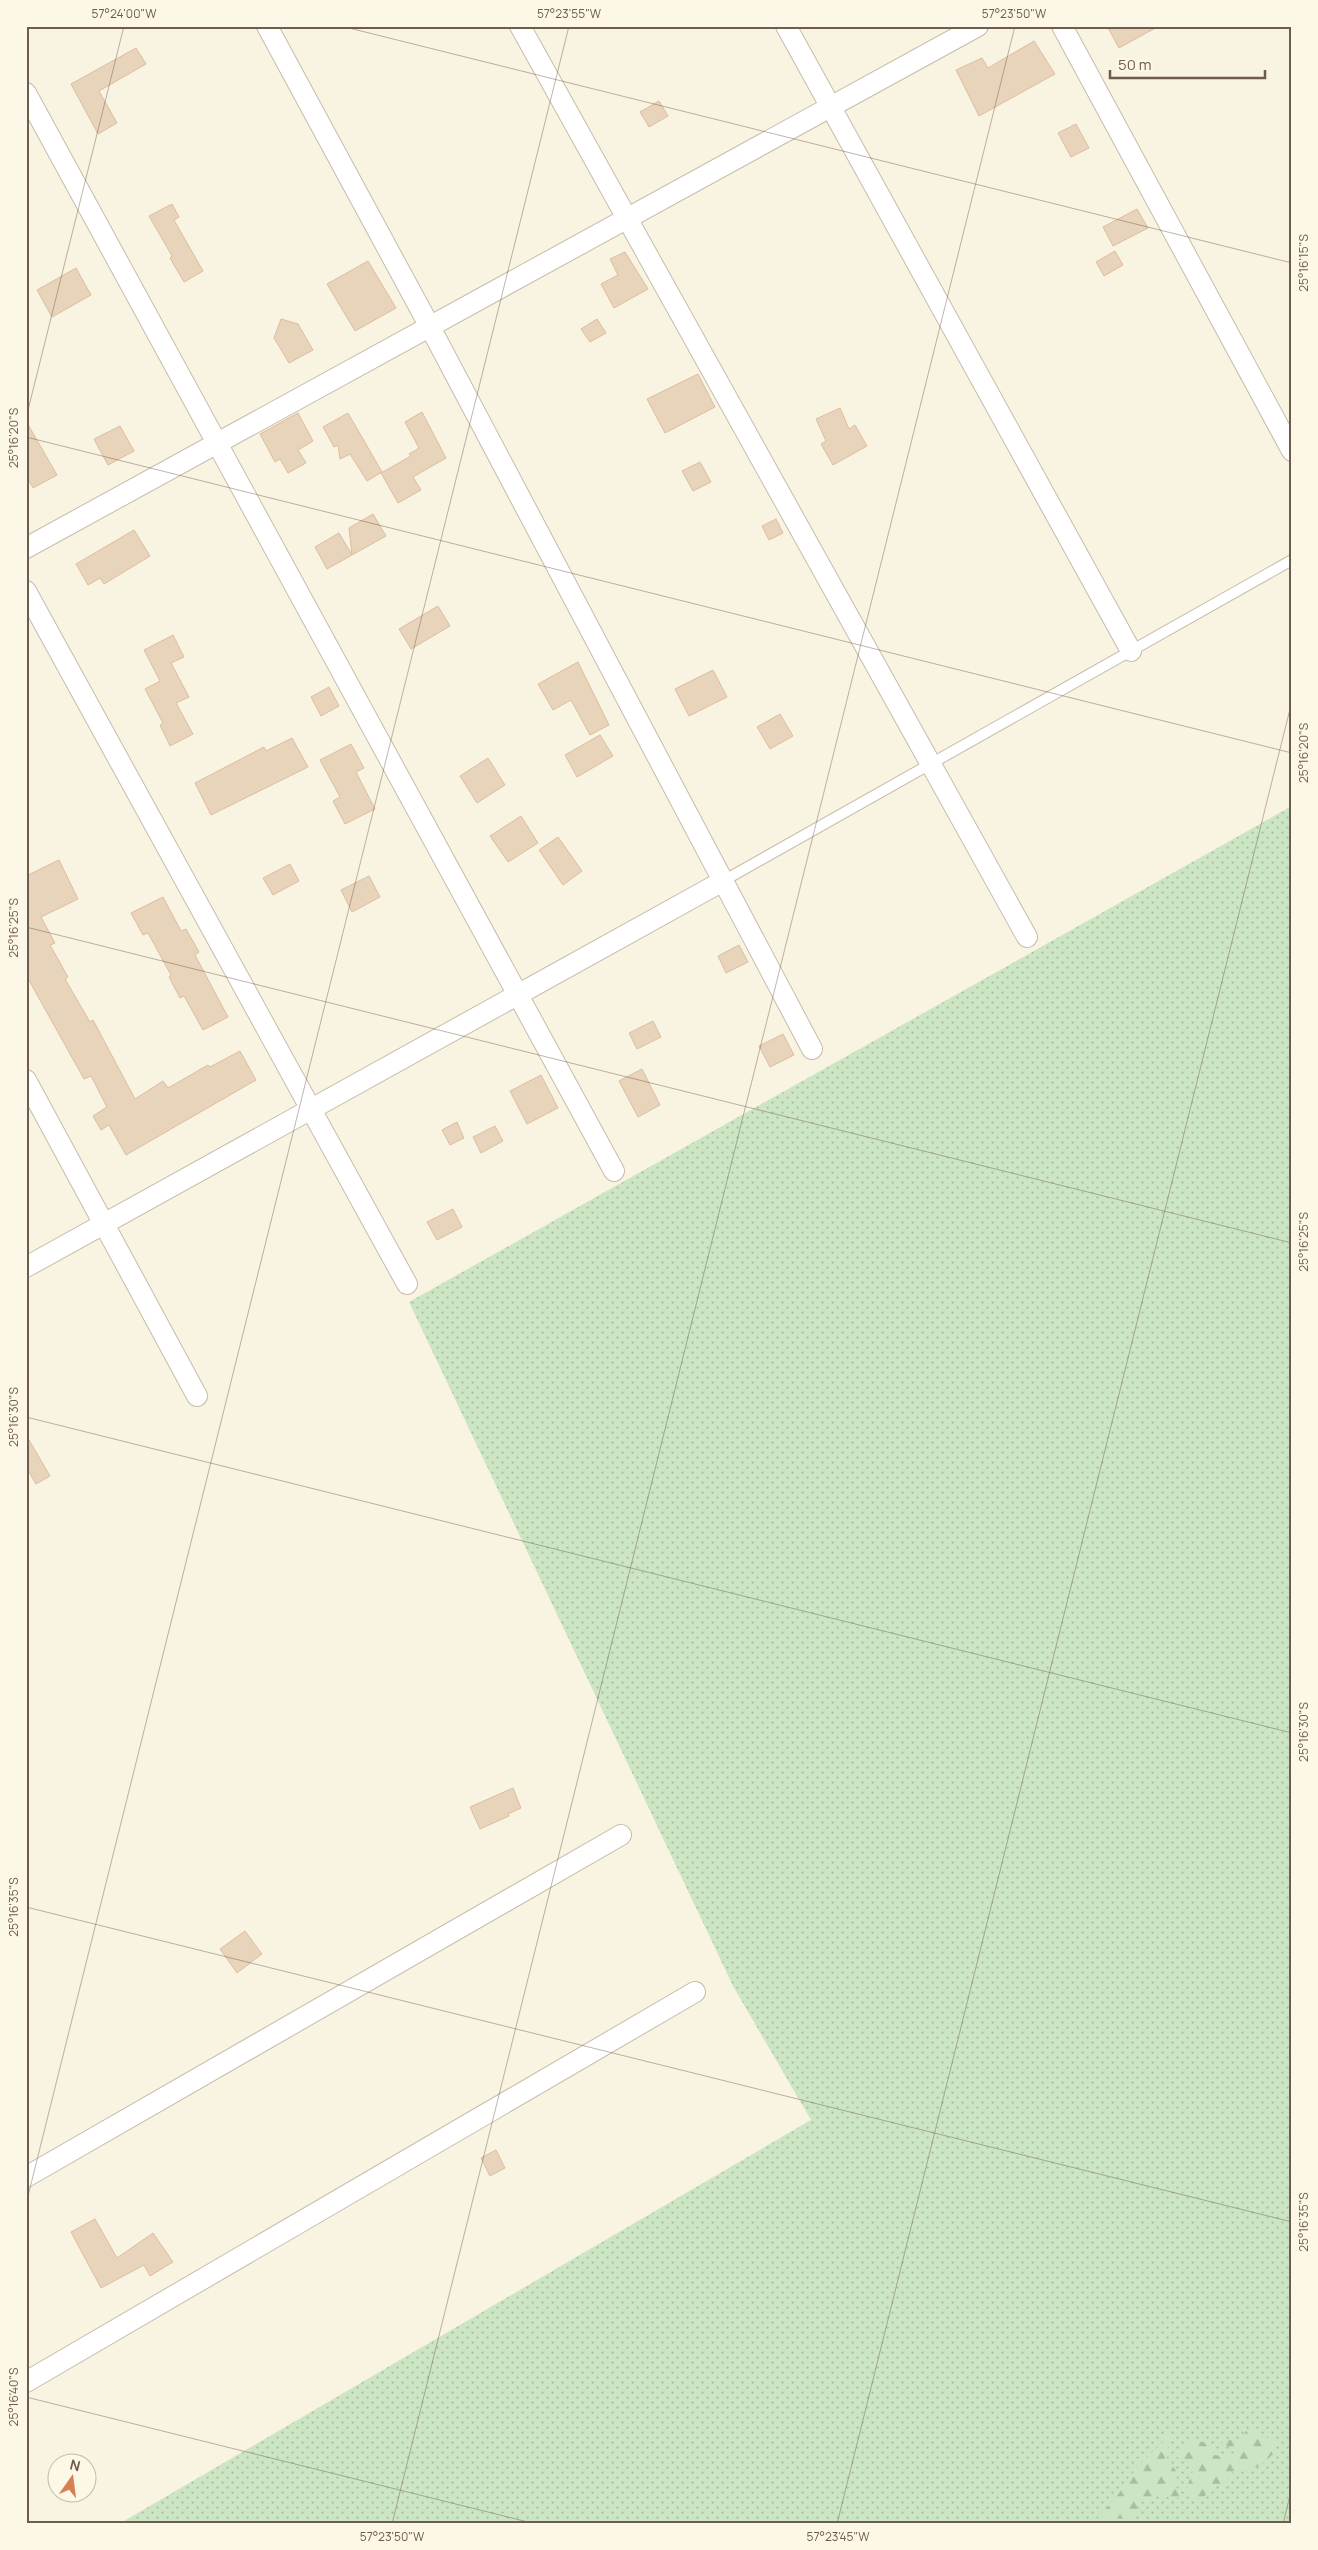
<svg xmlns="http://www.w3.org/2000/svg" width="1318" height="2550" viewBox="0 0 1318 2550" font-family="Manrope,sans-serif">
<defs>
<pattern id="grass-dots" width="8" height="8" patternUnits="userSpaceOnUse" patternTransform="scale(1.25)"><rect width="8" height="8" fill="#cce5c3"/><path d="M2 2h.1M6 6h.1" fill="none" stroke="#aabda1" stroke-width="1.8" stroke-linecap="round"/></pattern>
<pattern id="forest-firs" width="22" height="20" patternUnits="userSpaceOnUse" patternTransform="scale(1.25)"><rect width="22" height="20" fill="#cce5c3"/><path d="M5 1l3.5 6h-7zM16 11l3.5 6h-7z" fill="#aabda1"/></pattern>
</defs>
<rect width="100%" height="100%" fill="#f9f3e2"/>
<polygon fill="url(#grass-dots)" points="1292,806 1292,2524 119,2524 811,2120 733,1986 409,1302"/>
<g fill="url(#forest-firs)">
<path d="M1250,2430L1258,2431L1264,2437L1277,2439L1275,2452C1269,2458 1259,2468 1251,2469C1235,2473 1235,2466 1225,2483L1211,2487L1202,2500L1190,2496L1187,2487L1193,2471C1189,2463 1178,2461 1175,2453L1190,2440L1210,2444L1214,2455L1227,2457L1234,2453L1233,2449L1222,2443L1223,2439L1240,2441L1246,2431Z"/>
<path d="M1168,2432L1170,2439L1166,2456L1178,2474L1173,2486L1181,2490L1178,2498L1166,2497V2493L1139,2503C1132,2518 1135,2521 1116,2518L1111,2524H1095L1100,2514L1115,2499L1137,2467L1162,2443Z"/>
</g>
<g fill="#e8d3bb" stroke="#dcbe9f">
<polygon points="1107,26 1159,26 1119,48"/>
<polygon points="1034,41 1055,74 979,116 956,70 982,58 988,68"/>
<polygon points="136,48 146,64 99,91 117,123 98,134 71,84"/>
<polygon points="659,101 668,116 649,127 640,112"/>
<polygon points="1076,124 1089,148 1071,157 1058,133"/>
<polygon points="172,204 179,217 174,220 203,271 184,282 170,258 172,256 149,216"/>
<polygon points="1137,209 1148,228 1113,246 1103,227"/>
<polygon points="1115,251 1123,265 1104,276 1096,262"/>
<polygon points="625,252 648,289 614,308 601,284 618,275 610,259"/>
<polygon points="368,261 396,308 355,331 327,284"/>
<polygon points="76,268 91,295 52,317 37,290"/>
<polygon points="281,319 298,324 313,350 289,363 274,338"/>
<polygon points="597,319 606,333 590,342 581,329"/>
<polygon points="698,374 715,407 665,433 647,399"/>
<polygon points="840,408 849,429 855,425 867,446 833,465 821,444 826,441 816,419"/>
<polygon points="422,412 446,458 413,477 421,490 398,503 381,473 411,456 409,454 419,448 405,422"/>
<polygon points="298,413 313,441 298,450 306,463 288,473 280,459 275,462 260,434"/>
<polygon points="348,413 382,472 367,481 350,454 340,459 338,445 334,447 323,427"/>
<polygon points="26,421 57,475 33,488 26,475"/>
<polygon points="120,426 134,451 108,465 94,439"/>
<polygon points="700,462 711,482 693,491 682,471"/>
<polygon points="373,514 386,536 352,555 349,528"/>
<polygon points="776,519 783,533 769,540 762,526"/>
<polygon points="134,530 150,556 104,584 100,578 88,585 76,564"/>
<polygon points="339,533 352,555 327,569 315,547"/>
<polygon points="438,606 450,626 411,649 399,629"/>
<polygon points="173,635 184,657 171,663 189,697 176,703 193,734 170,746 160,725 163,723 145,689 160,681 144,650"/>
<polygon points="578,662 609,725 590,735 571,700 553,710 538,684"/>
<polygon points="713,670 727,697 689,716 675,689"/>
<polygon points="329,687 339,706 321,716 311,697"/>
<polygon points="780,714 793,736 770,749 757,727"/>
<polygon points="600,735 613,756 577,777 565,755"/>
<polygon points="292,738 308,767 211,815 195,783 264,747 266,751"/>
<polygon points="351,744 364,768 356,772 375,809 345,824 333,801 340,797 320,760"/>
<polygon points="488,758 505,785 477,803 460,776"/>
<polygon points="521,816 538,843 508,862 490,836"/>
<polygon points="558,837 582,871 563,885 539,850"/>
<polygon points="59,860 78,899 41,917 55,943 50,945 68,977 65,979 90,1022 93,1020 135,1099 163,1081 168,1088 208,1065 210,1067 240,1051 256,1080 126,1155 109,1125 101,1130 93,1116 107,1107 91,1076 84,1079 26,975 26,876"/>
<polygon points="290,864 299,881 273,895 263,878"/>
<polygon points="369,876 380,897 352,912 341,890"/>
<polygon points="163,897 181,931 186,929 199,952 195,955 228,1017 203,1030 184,996 180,998 169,977 171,975 148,933 143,935 131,913"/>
<polygon points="739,945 748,962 726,973 718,956"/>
<polygon points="653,1021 661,1037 637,1049 629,1033"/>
<polygon points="783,1034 794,1055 770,1067 759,1046"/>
<polygon points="642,1069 660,1105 638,1117 619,1081"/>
<polygon points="541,1075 558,1108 527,1124 510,1091"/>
<polygon points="457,1122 464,1138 450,1145 442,1130"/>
<polygon points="495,1126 503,1141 481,1153 473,1137"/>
<polygon points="453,1209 462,1227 437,1240 427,1222"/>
<polygon points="26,1435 50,1476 36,1484 26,1467"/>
<polygon points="513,1788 521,1808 508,1814 509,1816 480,1829 470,1807"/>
<polygon points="245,1931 262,1954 237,1973 220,1949"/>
<polygon points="496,2150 505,2168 490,2176 481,2158"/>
<polygon points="95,2219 117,2258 153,2233 173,2262 150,2276 144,2265 101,2288 71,2232"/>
</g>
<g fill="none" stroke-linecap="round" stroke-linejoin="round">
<g stroke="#c8bbab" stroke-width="12">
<polyline id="lane" points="723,881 1292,560"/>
</g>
<g stroke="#c8bbab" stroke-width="22">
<g id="street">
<polyline points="267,26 430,327 812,1049"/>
<polyline points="520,26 1027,937"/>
<polyline points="786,26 1131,651"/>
<polyline points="1062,26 1292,451"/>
<polyline points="26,93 614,1171"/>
<polyline points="26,548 978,26"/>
<polyline points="26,591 407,1284"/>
<polyline points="26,1080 197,1396"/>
<polyline points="26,1267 723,881"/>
<polyline points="26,2177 621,1835"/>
<polyline points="26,2382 695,1992"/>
</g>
</g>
<use href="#lane" stroke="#fff" stroke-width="10"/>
<use href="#street" stroke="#fff" stroke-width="20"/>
</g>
<path fill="none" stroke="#6e5c4c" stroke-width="1" stroke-opacity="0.45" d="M341,26L1292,263M26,418L124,26M26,437L1292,753M26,927L1292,1243M26,1417L1292,1733M26,1907L1292,2222M26,2204L569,26M26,2397L536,2524M392,2524L1015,26M837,2524L1292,701M1283,2524L1292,2487"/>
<rect width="1318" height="2550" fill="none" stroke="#fdf7e8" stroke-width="55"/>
<g transform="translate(72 2478) rotate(14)"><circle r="24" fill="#fdf7e8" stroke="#c4b9aa"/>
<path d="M0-4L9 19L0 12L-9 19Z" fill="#d68154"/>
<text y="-8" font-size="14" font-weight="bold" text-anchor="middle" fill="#6e5c4c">N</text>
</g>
<path d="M1110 70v8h155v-8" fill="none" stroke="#6e5c4c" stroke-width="2.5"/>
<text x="1118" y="70" font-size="15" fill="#6e5c4c" stroke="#fdf7e8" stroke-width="4" paint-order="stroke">50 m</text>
<rect x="28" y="28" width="1262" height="2494" fill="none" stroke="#6e5c4c" stroke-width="2"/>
<g font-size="12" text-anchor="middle" fill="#6e5c4c">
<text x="124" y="18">57°24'00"W</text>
<text x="569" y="18">57°23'55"W</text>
<text x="1014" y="18">57°23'50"W</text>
<text transform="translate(1304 263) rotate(-90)" y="4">25°16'15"S</text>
<text transform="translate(14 438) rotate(-90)" y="4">25°16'20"S</text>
<text transform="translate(1304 753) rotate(-90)" y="4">25°16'20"S</text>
<text transform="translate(14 928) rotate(-90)" y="4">25°16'25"S</text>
<text transform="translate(1304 1242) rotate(-90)" y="4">25°16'25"S</text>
<text transform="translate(14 1417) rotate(-90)" y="4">25°16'30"S</text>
<text transform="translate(1304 1732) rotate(-90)" y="4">25°16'30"S</text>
<text transform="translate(14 1907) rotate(-90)" y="4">25°16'35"S</text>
<text transform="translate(1304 2222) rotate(-90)" y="4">25°16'35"S</text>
<text transform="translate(14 2397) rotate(-90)" y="4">25°16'40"S</text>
<text x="392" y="2541">57°23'50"W</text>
<text x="838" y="2541">57°23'45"W</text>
</g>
</svg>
